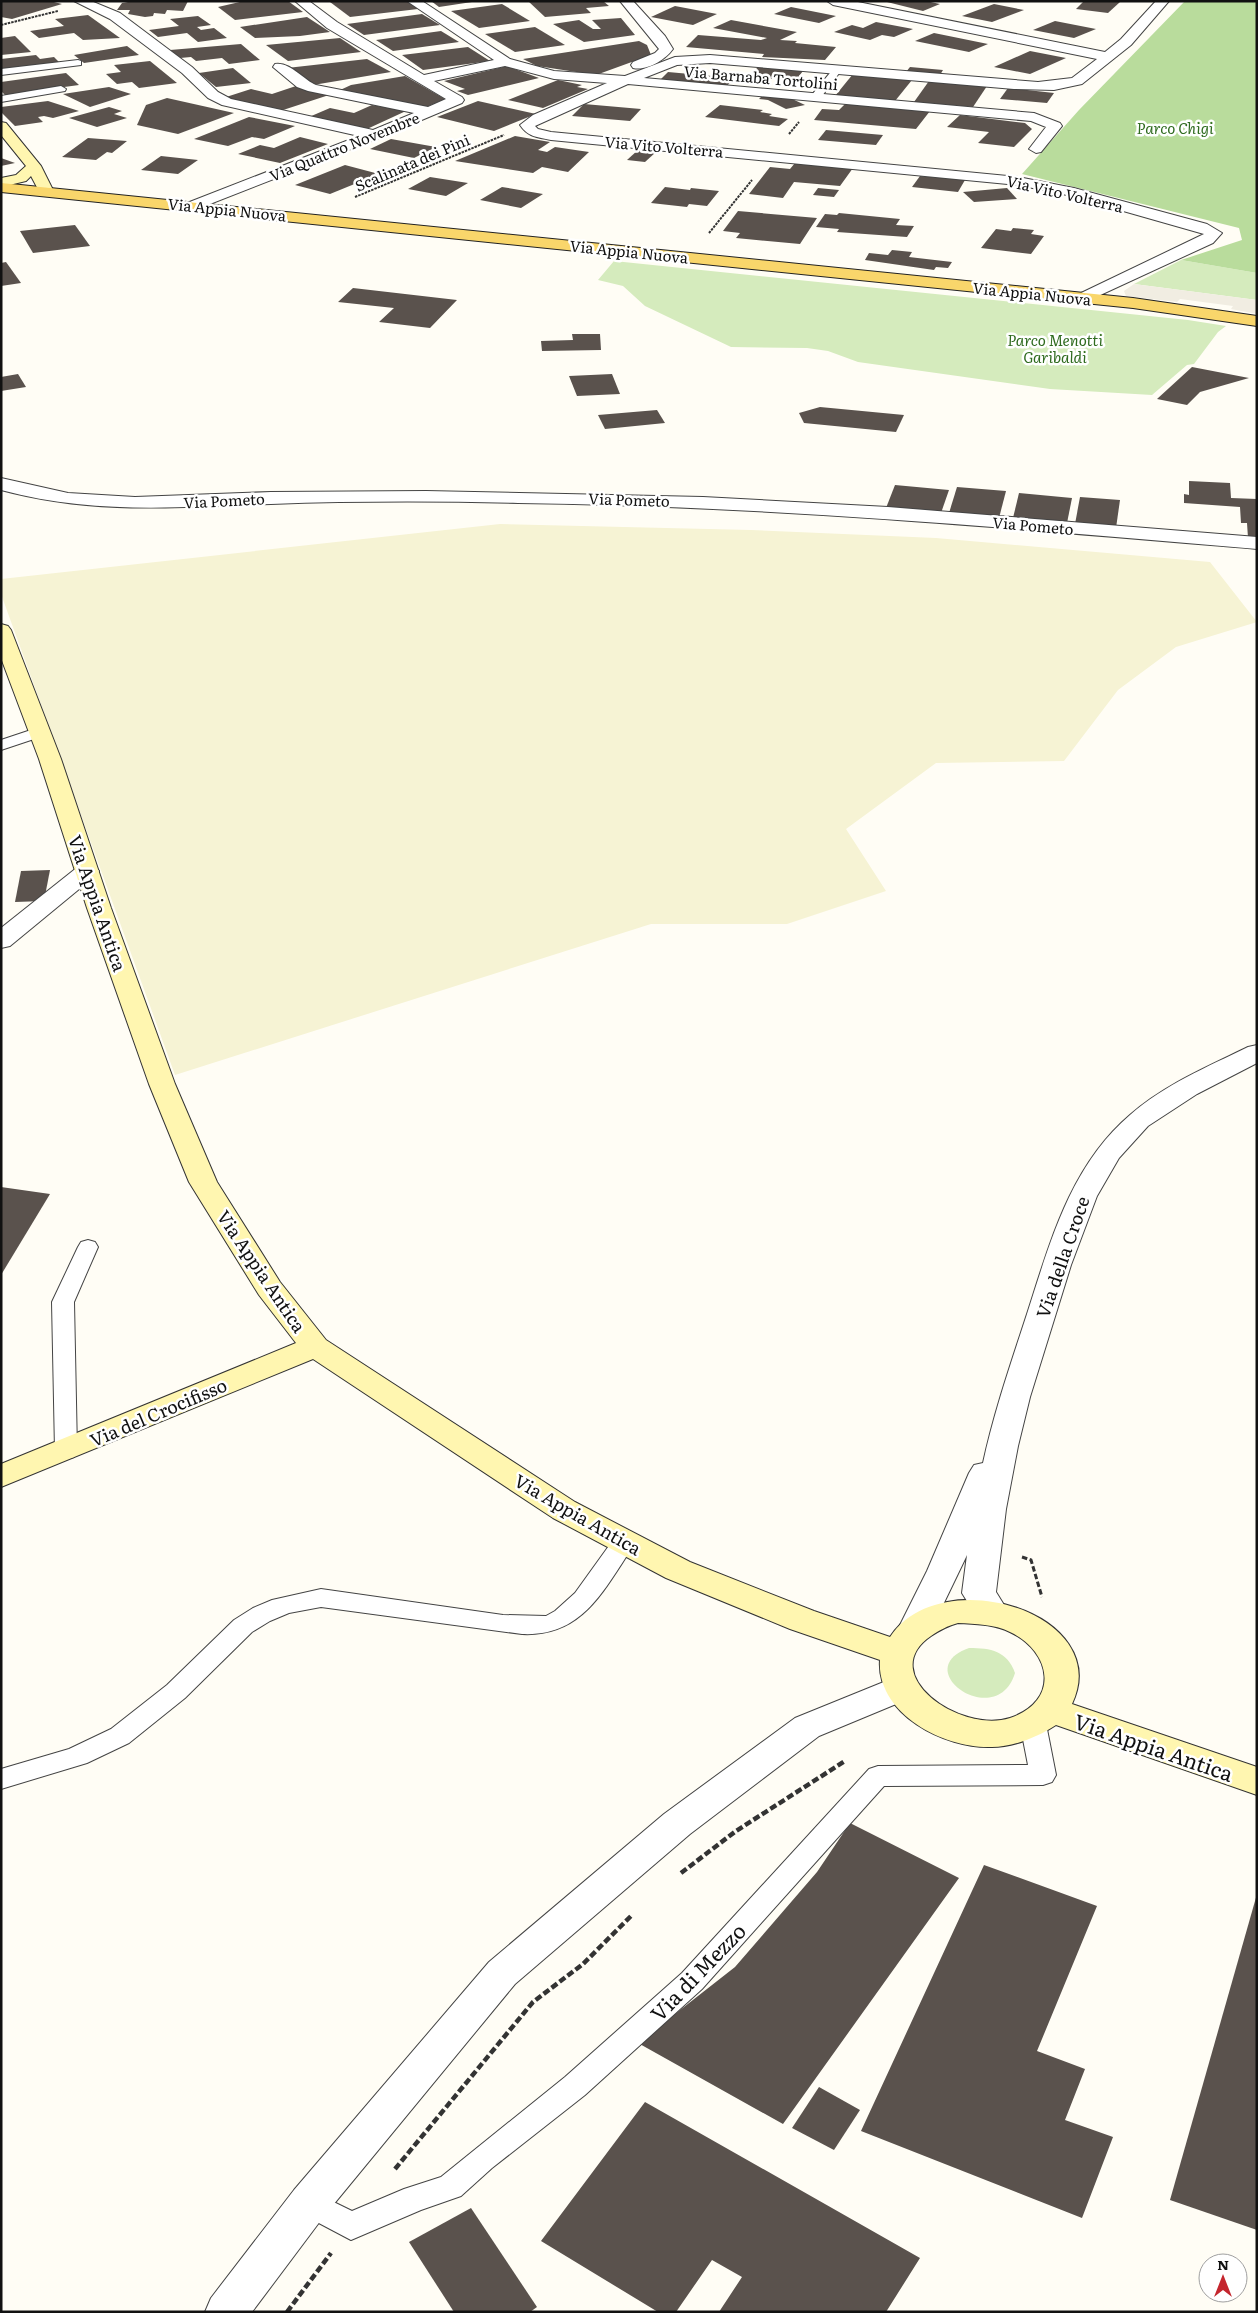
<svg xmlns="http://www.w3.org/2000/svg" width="1258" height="2313" viewBox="0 0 1258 2313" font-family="Literata,serif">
<rect width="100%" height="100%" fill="#fffdf5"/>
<polygon fill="#f6f3d4" points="500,524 751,530 936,538 1210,562 1257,622 1176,647 1118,690 1064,761 936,763 846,829 886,891 787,924 651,924 175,1075 1,594 1,579"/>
<g fill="#d5ebbd">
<polygon points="1181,260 1257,273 1257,300 1134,284"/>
<polygon points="614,261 1188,320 1226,326 1218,332 1194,364 1187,365 1152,395 1050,389 858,362 828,351 807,348 731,347 645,306 623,286 598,280"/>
<path d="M969,1648C991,1648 1007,1651 1015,1673C997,1732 907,1670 969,1648Z"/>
</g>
<polygon fill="#b9dc9c" points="1185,1 1257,1 1257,273 1181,260 1242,240 1239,228 1022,174 1079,110"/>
<polygon fill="#f1ede2" points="1134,284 1257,300 1257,314 1231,309 1233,306 1180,299 1177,302 1126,296 1124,291"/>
<g fill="#5a524d">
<polygon points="1,1 50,1 62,4 12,19 1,17"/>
<polygon points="134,1 188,1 183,11 167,10 165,14 154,13 153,16 145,17 128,14 130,10 117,10 122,3"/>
<polygon points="244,1 288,1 303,12 235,20 218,7"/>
<polygon points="334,1 407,1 418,9 350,17 330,2"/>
<polygon points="431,1 472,1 472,2 439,7"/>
<polygon points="528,1 603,1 609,6 586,8 591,13 545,17"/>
<polygon points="883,1 926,1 940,4 923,11"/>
<polygon points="1084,1 1113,1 1120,2 1108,13 1076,9"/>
<polygon points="502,4 530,21 479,28 451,11"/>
<polygon points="994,4 1024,10 992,22 962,16"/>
<polygon points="675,6 717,14 693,25 651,17"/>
<polygon points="791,7 836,16 819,23 774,14"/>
<polygon points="422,14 440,25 364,35 347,24"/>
<polygon points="88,15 120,38 83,40 74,33 39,38 30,31 64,26 55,19"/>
<polygon points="198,16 211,25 197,27 201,30 214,28 227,38 198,42 187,33 158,37 149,30 179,26 170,19"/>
<polygon points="307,17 330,32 300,36 255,38 240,27"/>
<polygon points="621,18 635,35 584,42 553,24 579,20 593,29 601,29 592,20"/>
<polygon points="731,20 797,32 780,40 797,41 795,43 836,47 825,60 762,57 764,54 686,47 698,35 761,40 767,38 713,28"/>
<polygon points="1055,21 1096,29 1074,38 1033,30"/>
<polygon points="876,22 913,29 894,37 882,35 870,40 834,32 852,25 863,28"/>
<polygon points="535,27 565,45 515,52 485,34"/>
<polygon points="441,31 459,42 393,51 376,40"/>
<polygon points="934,33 988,44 969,52 915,41"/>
<polygon points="15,36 31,52 1,55 1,38"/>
<polygon points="340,38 361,52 288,61 266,45"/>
<polygon points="639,41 647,45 651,55 596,75 537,66 523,59"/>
<polygon points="241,44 260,60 229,64 222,58 196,61 191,57 180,58 170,50"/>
<polygon points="127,46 139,55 84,63 74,55"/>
<polygon points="468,47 490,61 423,70 402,55"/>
<polygon points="1030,51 1066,58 1030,74 994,67"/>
<polygon points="36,55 40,59 54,57 60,63 1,70 1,59"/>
<polygon points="367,59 391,72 313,85 287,68"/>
<polygon points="150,61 177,83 139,88 132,82 117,84 106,74 121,72 114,65"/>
<polygon points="507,66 539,78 468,95 457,91 465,89 444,81"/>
<polygon points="758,67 803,71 795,81 761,78 763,76 751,75"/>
<polygon points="910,67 943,70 940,75 906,72"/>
<polygon points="233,68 251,83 216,87 199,73"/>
<polygon points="668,72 734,78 726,87 659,81"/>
<polygon points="66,73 79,85 5,95 1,91 1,82"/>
<polygon points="853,74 912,80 895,101 835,96"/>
<polygon points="405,76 445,99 424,108 338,91 351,85"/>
<polygon points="558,80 582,85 577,87 588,89 543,108 508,100"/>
<polygon points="929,81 987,86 973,107 914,102"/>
<polygon points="296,86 329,95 277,112 223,98 251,89 272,94"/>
<polygon points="109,87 131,94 90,107 63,94"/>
<polygon points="1008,88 1054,93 1047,103 1000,99"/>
<polygon points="763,95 788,97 805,105 786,109 768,100 759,99"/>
<polygon points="167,98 234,113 178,134 137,125 146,105"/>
<polygon points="48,101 79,111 53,118 44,116 38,117 43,122 15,126 1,112 1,107"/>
<polygon points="478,101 536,114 494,131 437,117"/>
<polygon points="584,104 641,109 630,121 572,116"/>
<polygon points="845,104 930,111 916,129 814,120 822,109 839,110"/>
<polygon points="372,105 406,111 367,129 309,117 330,108 354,113"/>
<polygon points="720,105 763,110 760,112 772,114 769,116 788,119 779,126 705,117"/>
<polygon points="109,107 122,111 114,114 127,118 97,127 69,118"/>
<polygon points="960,115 1025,123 1032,129 1014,147 978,143 989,132 947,127"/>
<polygon points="249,117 295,126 264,139 252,137 228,146 194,139"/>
<polygon points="826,130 883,135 876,145 818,140"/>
<polygon points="515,136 550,142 538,150 547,152 555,147 589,152 568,172 542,167 533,173 455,161"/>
<polygon points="300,137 328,144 280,163 238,154 260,145 274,148"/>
<polygon points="88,138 127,141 112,153 107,152 96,160 62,157"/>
<polygon points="391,139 436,147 414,158 370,149"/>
<polygon points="638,150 656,152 645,162 627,160"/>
<polygon points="161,156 198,160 178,174 141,170"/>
<polygon points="1,158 15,163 1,166"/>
<polygon points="795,163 853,168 840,186 794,182 783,198 749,194 770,167 790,169"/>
<polygon points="345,165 379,174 330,194 295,185"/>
<polygon points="920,176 965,180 958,192 912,187"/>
<polygon points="430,177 468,183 446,196 408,189"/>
<polygon points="502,187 543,194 521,208 480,200"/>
<polygon points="665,187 690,190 691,188 719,191 707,206 689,204 687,207 651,203"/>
<polygon points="818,188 839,190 834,197 813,195"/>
<polygon points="1007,188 1017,199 974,202 963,192"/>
<polygon points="738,211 817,218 800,244 736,238 740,233 723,231"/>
<polygon points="839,213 900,219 896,225 914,226 907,237 837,232 839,229 816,227 825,214 837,215"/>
<polygon points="75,225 90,246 33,253 20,231"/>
<polygon points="1013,228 1034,230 1031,234 1044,236 1031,254 981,248 996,229 1011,231"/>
<polygon points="892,250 912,252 909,257 952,262 948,268 936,267 934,270 865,260 869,253 888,255"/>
<polygon points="6,262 21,283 1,286 1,263"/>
<polygon points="353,288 457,300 430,328 379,322 394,308 338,302"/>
<polygon points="572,334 600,334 601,350 542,351 541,341 573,340"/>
<polygon points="1192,367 1249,378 1200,392 1187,405 1157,399"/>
<polygon points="18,374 26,387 1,391 1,377"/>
<polygon points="612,374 620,394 577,396 569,376"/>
<polygon points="820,407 904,415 896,432 804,423 799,413"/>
<polygon points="657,410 665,423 605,429 598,415"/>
<polygon points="1189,481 1230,483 1231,498 1257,499 1257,538 1248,538 1247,523 1241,523 1240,507 1184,503 1184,494 1189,495"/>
<polygon points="895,485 949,490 941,513 886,508"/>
<polygon points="957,487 1006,491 999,518 949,513"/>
<polygon points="1019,493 1072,498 1067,523 1013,518"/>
<polygon points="1080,497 1120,500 1116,528 1075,524"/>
<polygon points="50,870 44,901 15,902 21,871"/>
<polygon points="1,1187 50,1194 1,1275"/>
<polygon points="850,1823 959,1878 783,2124 638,2043 735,1967 817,1872"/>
<polygon points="984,1865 1097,1906 1037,2051 1085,2069 1065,2120 1113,2137 1082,2218 861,2131"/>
<polygon points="1257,1894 1257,2230 1170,2200"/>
<polygon points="819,2087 860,2110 834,2150 792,2128"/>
<polygon points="645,2102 920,2258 886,2312 719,2312 742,2277 712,2260 676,2312 658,2312 541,2241"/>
<polygon points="471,2208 537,2307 530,2312 454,2312 409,2242"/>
</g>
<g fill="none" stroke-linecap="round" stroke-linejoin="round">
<g stroke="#444" stroke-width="2">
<g id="lane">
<polygon points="78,60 81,61 81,65 1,75 1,69"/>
<polygon points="837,67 842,70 840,72 819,100 811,100 811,96 834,68"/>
<polygon points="61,86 66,89 65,91 1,102 1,96"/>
<polygon points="40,727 46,729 48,732 46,735 1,750 1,740"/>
<polygon points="88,1240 95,1242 98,1247 74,1302 77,1451 74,1457 66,1459 58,1457 55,1451 52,1302 78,1247 81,1242"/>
<path d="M624,1534L632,1536L636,1542L632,1548C603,1591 582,1637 522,1634L321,1607L289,1613L270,1621L252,1632L185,1698L129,1743L87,1763L1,1789V1769L69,1749L111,1729L167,1685L234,1620L253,1608L272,1600L321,1589L503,1615L546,1616L555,1611L575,1593L616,1536Z"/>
<polygon points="1033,1714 1042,1717 1046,1724 1056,1775 1052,1782 1043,1785 884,1786 702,1989 585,2095 492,2168 461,2196 421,2210 351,2240 298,2212 294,2203 298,2194 309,2190 352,2211 404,2189 441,2177 565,2077 682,1973 869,1769 878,1766 1028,1765 1020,1724 1024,1717"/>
</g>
</g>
<g stroke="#444" stroke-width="2">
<g id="street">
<path d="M74,1H91L120,13L192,67L218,92L231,99L373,130L414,113L308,91L297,87L273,67L275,64C289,61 304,80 316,85L428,107L446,99L327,28L295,1H309L337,22L424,75L494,60L407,1H422L510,59L554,71L625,76L675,57L710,55L1038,82L1072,78L1097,59L833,5L827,1H853L1105,52L1121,39L1156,1H1169L1131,45L1082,84L1054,90L1014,89L710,63L677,65L644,78L1034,113L1060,123L1062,126L1041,152L1036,153L1029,149L1046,127L1031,121L628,84L535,126L538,129L551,132L1018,177L1074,188L1207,224L1222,233L1213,243L1083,303L1077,301L1075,298L1077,295L1204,234L1067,195L1018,185L551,140C537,137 528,137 520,125L533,115L607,83L554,79L505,66L434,81L462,97L464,100L462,103L379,138L192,211L187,209L184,206L187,203L359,136L222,105L208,98L182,73L110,19Z"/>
<path d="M620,1H633L665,36L673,49C665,60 647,71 633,68L631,65L633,62L655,53L659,49Z"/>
<path d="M1,478L68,493L135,497L271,492L426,491L703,497L888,507L1257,537V549C1011,528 765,506 518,503C436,501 354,501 271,504C177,507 94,515 1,490Z"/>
<polygon points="87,864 95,866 99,871 95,876 10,946 1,948 1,928 79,866"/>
<path d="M1257,1045V1063L1197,1094L1148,1126L1119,1158L1097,1196L1071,1265L1030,1397L1018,1446L1006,1509L996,1592L1009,1613L1004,1622L992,1625L980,1622L962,1593L967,1555L927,1638L915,1641L903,1638L898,1629L927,1571L969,1473L974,1465L983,1463C994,1412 1011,1363 1027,1314C1050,1243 1070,1166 1130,1115C1164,1085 1207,1067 1248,1047Z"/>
<polygon points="901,1675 913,1679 918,1688 913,1697 819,1736 690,1834 515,1984 324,2216 252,2312 205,2312 211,2298 294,2190 489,1962 664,1814 795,1718"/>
</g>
</g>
<g stroke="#333" stroke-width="2">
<g id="secondary">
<polygon points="1,122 6,123 41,166 54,192 51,195 41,195 31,176 26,181 1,187 1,178 16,175 26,166 1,135"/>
<path d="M1,624L8,626L11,630L61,759L111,908L175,1084L217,1182L280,1282L326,1340L575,1502L690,1562L814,1611L890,1637C940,1560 1115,1613 1072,1704L1257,1767V1795L1056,1725C1038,1737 1013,1747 992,1747C945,1749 876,1714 880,1660L790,1629L666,1578L553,1518L313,1359L1,1487V1464L296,1343L259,1295L189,1182L149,1084L87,908L39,759L1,658ZM958,1623C976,1624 994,1624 1010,1632C1052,1652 1060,1701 1010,1718C960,1734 875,1674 931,1636C940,1630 947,1626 958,1623Z"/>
</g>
</g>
<g stroke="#222" stroke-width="2">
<polygon id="primary" points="1,183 1133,298 1257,316 1257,326 1133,308 1,192"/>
</g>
<g stroke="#333" stroke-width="2" stroke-dasharray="2.5 1" stroke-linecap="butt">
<polyline points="1,25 58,11"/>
<polyline points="789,134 799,122"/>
<polyline points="355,197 504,135"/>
<polyline points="709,233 752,180"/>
</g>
<polyline stroke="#333" stroke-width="3" stroke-dasharray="5.5 2.5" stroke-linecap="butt" points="1022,1557 1031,1560 1042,1597"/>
<g stroke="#333" stroke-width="4.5" stroke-dasharray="7 3" stroke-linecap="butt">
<polyline points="681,1873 736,1831 845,1761"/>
<polyline points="395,2169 533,2002 583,1964 632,1915"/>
<polyline points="287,2312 331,2253"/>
</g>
<use href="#lane" fill="#fff" fill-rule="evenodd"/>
<use href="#street" fill="#fff" fill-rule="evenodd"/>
<use href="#secondary" fill="#fff6b0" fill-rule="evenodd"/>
<use href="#primary" fill="#f9d66b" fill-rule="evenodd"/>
</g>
<g text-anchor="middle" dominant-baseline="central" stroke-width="5" stroke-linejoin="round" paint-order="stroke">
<g font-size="15" fill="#111" stroke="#fff">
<text transform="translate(761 77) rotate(5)">Via Barnaba Tortolini</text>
<text transform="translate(344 146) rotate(-22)">Via Quattro Novembre</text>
<text transform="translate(664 146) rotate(5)">Via Vito Volterra</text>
<text transform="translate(412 162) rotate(-23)">Scalinata dei Pini</text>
<text transform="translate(1065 193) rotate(13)">Via Vito Volterra</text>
<text transform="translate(227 209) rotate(6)">Via Appia Nuova</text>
<text transform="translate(629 251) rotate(6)">Via Appia Nuova</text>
<text transform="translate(1032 293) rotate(6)">Via Appia Nuova</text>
<text transform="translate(629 499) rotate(2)">Via Pometo</text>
<text transform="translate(224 500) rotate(-3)">Via Pometo</text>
<text transform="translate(1033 525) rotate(5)">Via Pometo</text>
</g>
<g font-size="15" font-style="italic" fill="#2f6b1f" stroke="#fff">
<text x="1175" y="127">Parco Chigi</text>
<text x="1055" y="339">Parco Menotti<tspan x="1055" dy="17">Garibaldi</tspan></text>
</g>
<g font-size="18" fill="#111" stroke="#fff">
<text transform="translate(98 903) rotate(71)">Via Appia Antica</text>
<text transform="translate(1062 1257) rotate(-71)">Via della Croce</text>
<text transform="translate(262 1271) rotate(56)">Via Appia Antica</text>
<text transform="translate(158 1412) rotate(-23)">Via del Crocifisso</text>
<text transform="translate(578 1514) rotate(30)">Via Appia Antica</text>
</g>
<g font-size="21" fill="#111" stroke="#fff">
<text transform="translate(1154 1746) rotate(19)">Via Appia Antica</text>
<text transform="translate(697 1971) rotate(-46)">Via di Mezzo</text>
</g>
</g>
<rect width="1258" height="2313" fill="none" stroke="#111111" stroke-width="5"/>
<g transform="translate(1223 2278)"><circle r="24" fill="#ffffff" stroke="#a0a0a0"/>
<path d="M0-4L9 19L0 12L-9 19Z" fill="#c4262e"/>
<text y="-8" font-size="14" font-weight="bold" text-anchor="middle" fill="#111111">N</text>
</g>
</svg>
